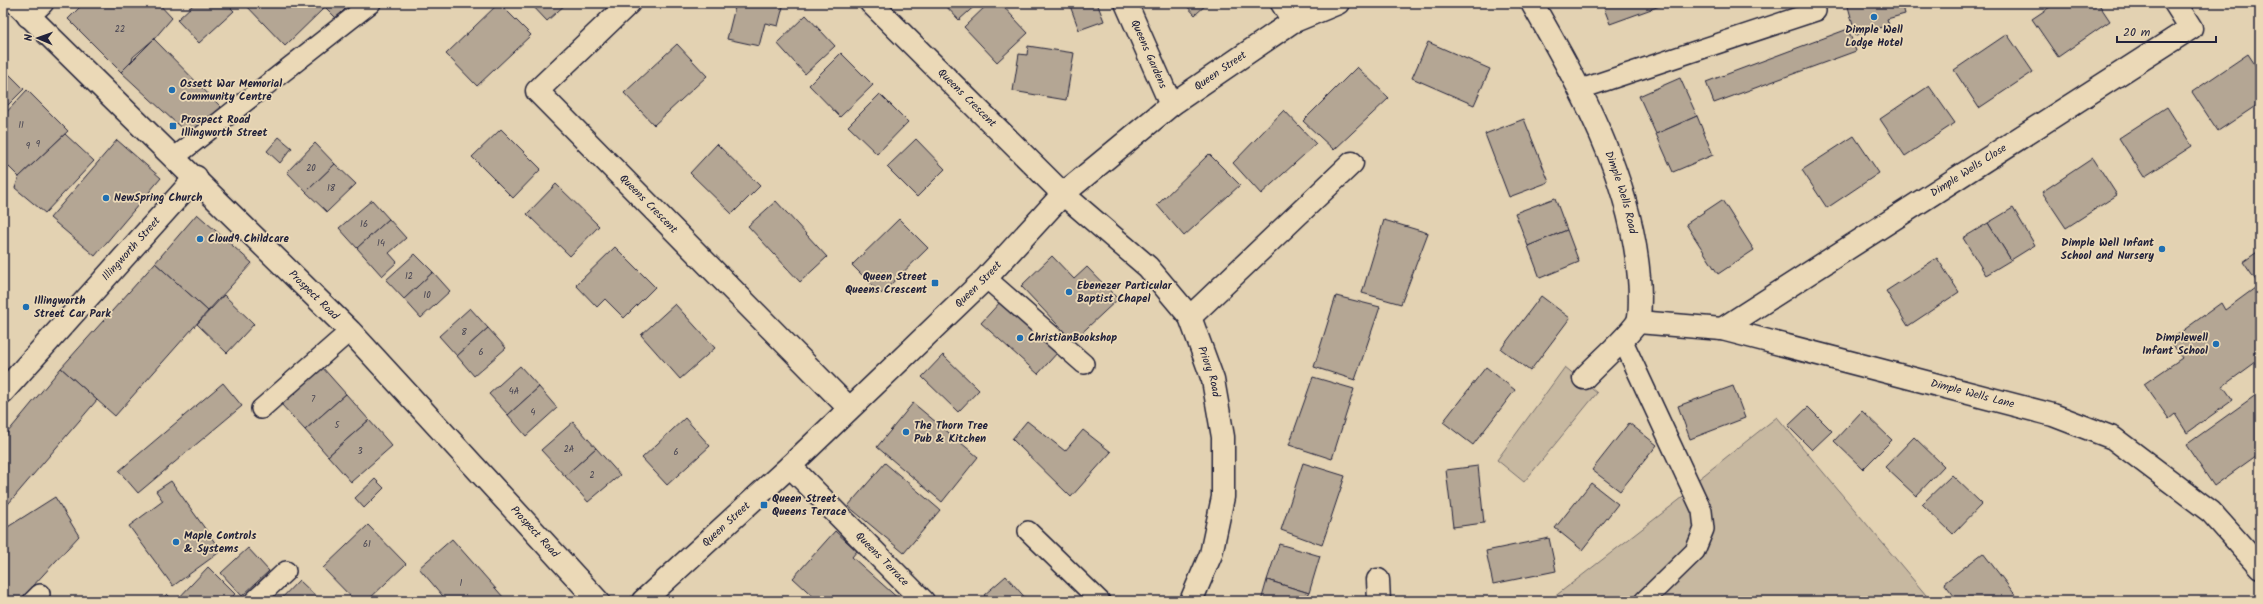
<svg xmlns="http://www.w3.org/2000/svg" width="2263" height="604" viewBox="0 0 2263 604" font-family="Kalam,sans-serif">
<rect width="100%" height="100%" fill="#e3d2b2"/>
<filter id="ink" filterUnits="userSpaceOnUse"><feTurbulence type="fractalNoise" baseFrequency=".025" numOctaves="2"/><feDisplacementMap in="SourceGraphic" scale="8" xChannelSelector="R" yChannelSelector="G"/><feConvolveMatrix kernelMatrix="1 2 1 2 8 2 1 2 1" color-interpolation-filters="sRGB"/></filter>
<g filter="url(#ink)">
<g fill="#c7b8a0" stroke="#746d6e">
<polygon points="1565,367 1597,393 1524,482 1497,460"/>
<polygon points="1777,417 1931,601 1549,601 1687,494 1690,486"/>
</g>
<g fill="#b4a694" stroke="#22223b">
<polygon points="84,3 158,3 172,18 154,39 133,57 132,61 121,72 68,19"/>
<polygon points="195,3 226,3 234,11 199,43 177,20"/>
<polygon points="244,3 351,3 336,18 325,7 285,46"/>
<polygon points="499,3 531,35 477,86 446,54"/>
<polygon points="530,3 567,3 547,21"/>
<polygon points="736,3 784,3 778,26 765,23 759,46 727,39"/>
<polygon points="943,3 978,3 959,20"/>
<polygon points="989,3 1000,3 1028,33 997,62 964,27"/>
<polygon points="1069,3 1097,3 1104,21 1079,30"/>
<polygon points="1184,3 1208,3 1195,15"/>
<polygon points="1602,3 1668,3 1610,24"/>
<polygon points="1847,3 1902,3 1905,14 1887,19 1889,25 1856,35"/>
<polygon points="2056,3 2098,3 2110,21 2058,57 2032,19"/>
<polygon points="806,15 835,46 805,74 777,43"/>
<polygon points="1848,29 1856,51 1714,103 1706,82"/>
<polygon points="2007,34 2033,72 1979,108 1954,70"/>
<polygon points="154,39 221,107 190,136 121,72"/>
<polygon points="1428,42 1490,69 1474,105 1412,78"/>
<polygon points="677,44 707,76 654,125 624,93"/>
<polygon points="1028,46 1074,53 1066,100 1013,91 1019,54 1027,55"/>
<polygon points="841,53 873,85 840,117 809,85"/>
<polygon points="2248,54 2260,72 2260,103 2218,131 2192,92"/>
<polygon points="1357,67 1389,98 1334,150 1303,121"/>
<polygon points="3,68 24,89 3,110"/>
<polygon points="1680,78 1697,116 1656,134 1639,96"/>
<polygon points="1929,86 1955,123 1905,156 1880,119"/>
<polygon points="27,90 68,131 19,177 3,161 3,116"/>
<polygon points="880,94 908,122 877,154 848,126"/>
<polygon points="2167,107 2192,146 2144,177 2119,138"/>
<polygon points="1284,110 1316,144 1261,194 1233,163"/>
<polygon points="1697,116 1713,155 1673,172 1656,134"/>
<polygon points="1524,119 1549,182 1509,197 1485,134"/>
<polygon points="501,129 541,169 513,198 472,157"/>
<polygon points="65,134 94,161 45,213 15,188 19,177"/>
<polygon points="1854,136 1879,173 1827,208 1802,170"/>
<polygon points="279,137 292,148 280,163 267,151"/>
<polygon points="916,139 945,169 917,197 887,167"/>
<polygon points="117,140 161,178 95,256 50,218"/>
<polygon points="315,143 335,164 306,192 287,172"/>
<polygon points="717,144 760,186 732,214 690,173"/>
<polygon points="1209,154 1240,185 1184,236 1157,205"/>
<polygon points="2093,158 2117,195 2066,228 2042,192"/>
<polygon points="335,164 356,184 327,212 306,192"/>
<polygon points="556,184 599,226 570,256 527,214"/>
<polygon points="1555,198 1567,230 1528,246 1515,213"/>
<polygon points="372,200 389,219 357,248 339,228"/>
<polygon points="1722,200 1754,250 1718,274 1686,224"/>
<polygon points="776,201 827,257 800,282 748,226"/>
<polygon points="2013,208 2035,245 2011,260 1988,223"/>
<polygon points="197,214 252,263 208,311 155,263"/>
<polygon points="389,219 406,238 389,253 397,262 382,276 357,248"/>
<polygon points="899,219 928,248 881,294 852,265"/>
<polygon points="1384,220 1428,233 1401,304 1362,293"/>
<polygon points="1988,223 2011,260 1986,275 1963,238"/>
<polygon points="1567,230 1579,262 1540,278 1528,246"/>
<polygon points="615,247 655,287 624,318 605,299 597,307 576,285"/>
<polygon points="2260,250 2260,348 2255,352 2260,359 2223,386 2233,400 2187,433 2175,414 2169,419 2144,384 2182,358 2170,340 2221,303 2225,310 2259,285 2243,262"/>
<polygon points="415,254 433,272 404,299 386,280"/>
<polygon points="1052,256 1074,279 1087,267 1118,299 1073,341 1021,286"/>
<polygon points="1937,258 1959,292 1908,326 1886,291"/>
<polygon points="155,263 208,311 115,416 61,368"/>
<polygon points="433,272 450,291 421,318 404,299"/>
<polygon points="224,295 254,324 227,353 197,324"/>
<polygon points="1336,296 1380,307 1355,380 1314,367"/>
<polygon points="1541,296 1570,318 1530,371 1501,349"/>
<polygon points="1001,301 1058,352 1038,374 981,323"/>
<polygon points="675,304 715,348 680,379 641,335"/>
<polygon points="470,308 488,328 457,356 439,336"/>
<polygon points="488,328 506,348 474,376 457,356"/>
<polygon points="943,355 979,390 958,412 922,377"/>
<polygon points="520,366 539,387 508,415 489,394"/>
<polygon points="322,367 346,394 305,430 281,404"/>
<polygon points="1486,367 1515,390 1473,445 1443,422"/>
<polygon points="61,368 97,400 3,510 3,438"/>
<polygon points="1313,377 1354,389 1332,459 1289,445"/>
<polygon points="223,383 242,406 138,493 119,471"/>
<polygon points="1733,386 1745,418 1690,439 1678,406"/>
<polygon points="539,387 557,408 526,436 508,415"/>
<polygon points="2260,392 2260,453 2214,486 2186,445"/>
<polygon points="346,394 369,420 328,456 305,430"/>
<polygon points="913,403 978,457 942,502 877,447"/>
<polygon points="1808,407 1832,431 1812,450 1788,426"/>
<polygon points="1862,411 1892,440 1863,469 1834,441"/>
<polygon points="685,418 710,446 667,485 642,458"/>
<polygon points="369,420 392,446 351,482 328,456"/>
<polygon points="1027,421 1065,451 1083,430 1111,452 1071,497 1012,439"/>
<polygon points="573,422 596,448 565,476 541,450"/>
<polygon points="1629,423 1657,445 1620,491 1592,470"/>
<polygon points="1914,437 1944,466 1916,496 1885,467"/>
<polygon points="596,448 620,475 588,502 565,476"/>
<polygon points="885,463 940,510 904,553 848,506"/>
<polygon points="1303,463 1345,476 1322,545 1281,530"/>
<polygon points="1478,466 1484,523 1453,527 1446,470"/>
<polygon points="1952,475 1982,504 1953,534 1922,504"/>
<polygon points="375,479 384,488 364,508 355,498"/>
<polygon points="171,481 221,551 173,586 129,526 163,501 156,491"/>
<polygon points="1591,483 1618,504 1582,550 1555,528"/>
<polygon points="55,497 79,536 19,601 3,601 3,530"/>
<polygon points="368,525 406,564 367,601 355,601 323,568"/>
<polygon points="835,531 857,551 852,557 901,601 828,601 823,596 818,601 793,578"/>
<polygon points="1549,538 1556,571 1493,584 1486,551"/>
<polygon points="452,539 504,598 500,601 447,601 419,568"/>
<polygon points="1279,544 1320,556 1309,593 1267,580"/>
<polygon points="248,548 269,571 242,596 221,573"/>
<polygon points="1983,553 2020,601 1958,601 1944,583"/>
<polygon points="208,567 235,594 228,601 176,601"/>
<polygon points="1006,576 1028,601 989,601 984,595"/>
<polygon points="299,580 321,601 279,601"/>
<polygon points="1267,580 1309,593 1307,601 1261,601"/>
<polygon points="167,594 174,601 160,601"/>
</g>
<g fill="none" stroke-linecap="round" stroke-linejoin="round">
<g stroke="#22223b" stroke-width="22">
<g id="service">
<polyline points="1280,3 1292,22"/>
<polyline points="1581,89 1816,11"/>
<polyline points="175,157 371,3"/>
<polyline points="986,278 1084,364"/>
<polyline points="1622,339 1702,511 1704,529 1695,551 1644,601"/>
<polyline points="261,409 350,331"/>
<polyline points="1028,531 1100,601"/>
<polyline points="33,601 40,594"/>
<polyline points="254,601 286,571"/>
</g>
</g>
<g stroke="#22223b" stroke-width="25">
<g id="minor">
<path id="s1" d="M629,3L537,91L849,408"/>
<path id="s2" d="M871,3L1063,194L1148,267L1190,317L1213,380L1223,437V497L1211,554L1191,601"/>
<path id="s3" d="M1126,3L1171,105"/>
<path id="s4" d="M1532,3C1581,89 1631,177 1639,278C1640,287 1641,316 1637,323C1626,339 1598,363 1584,378"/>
<polyline points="28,16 42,3"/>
<polyline points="1190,317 1352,163"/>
<path id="s5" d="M1638,322L1722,329L2053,415L2113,438L2211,512L2260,567"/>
<path id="s6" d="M1722,329L2191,28L2175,3"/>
<path id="s7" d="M3,392L196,177"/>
<path id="s8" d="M790,466L923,601"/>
<polyline points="1378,580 1379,601"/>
</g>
</g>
<g stroke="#22223b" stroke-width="25">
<g id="tertiary">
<path id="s9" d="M16,3L350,331L598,601"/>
<path id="s10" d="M643,601L790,466L986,278L1063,194L1171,105L1292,22L1338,3"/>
</g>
</g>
<use href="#service" stroke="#ebd9b7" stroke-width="19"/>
<use href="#minor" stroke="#ebd9b7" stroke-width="22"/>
<use href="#tertiary" stroke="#ebd9b7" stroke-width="22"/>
</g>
</g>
<g fill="#1f6fb2" stroke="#ebd9b7" stroke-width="1.5">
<circle cx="1874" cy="17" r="4"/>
<circle cx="172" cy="90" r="4"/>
<rect x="169" y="122" width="8" height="8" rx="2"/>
<circle cx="106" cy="198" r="4"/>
<circle cx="200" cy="239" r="4"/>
<circle cx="2162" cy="249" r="4"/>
<rect x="931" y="279" width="8" height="8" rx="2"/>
<circle cx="1069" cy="292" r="4"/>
<circle cx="26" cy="307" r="4"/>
<circle cx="1020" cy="338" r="4"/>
<circle cx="2216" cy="344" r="4"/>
<circle cx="906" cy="432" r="4"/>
<rect x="760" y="501" width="8" height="8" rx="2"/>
<circle cx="176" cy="542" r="4"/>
</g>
<g text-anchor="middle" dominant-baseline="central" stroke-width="3.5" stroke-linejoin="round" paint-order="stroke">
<g font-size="9" fill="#464351">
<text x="120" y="29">22</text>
<text x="21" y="125">11</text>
<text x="38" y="144">9</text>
<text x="28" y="146">9</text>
<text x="311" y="168">20</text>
<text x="331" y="188">18</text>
<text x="364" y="224">16</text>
<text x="381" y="243">14</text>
<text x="409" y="276">12</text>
<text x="427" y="295">10</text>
<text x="464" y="332">8</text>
<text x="481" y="352">6</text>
<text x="514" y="391">4A</text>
<text x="313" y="399">7</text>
<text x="533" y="412">4</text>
<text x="337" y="425">5</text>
<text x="569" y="449">2A</text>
<text x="360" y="451">3</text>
<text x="676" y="452">6</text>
<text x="592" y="475">2</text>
<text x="367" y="544">61</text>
<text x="461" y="583">1</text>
</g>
<g font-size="11" font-weight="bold" fill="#22223b" stroke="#ebd9b7" text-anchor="start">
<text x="1874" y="30" text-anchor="middle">Dimple Well<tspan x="1874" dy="13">Lodge Hotel</tspan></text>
<text x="180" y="84">Ossett War Memorial<tspan x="180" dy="13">Community Centre</tspan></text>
<text x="181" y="120">Prospect Road<tspan x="181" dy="13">Illingworth Street</tspan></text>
<text x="114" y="198">NewSpring Church</text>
<text x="208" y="239">Cloud9 Childcare</text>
<text x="2154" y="243" text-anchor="end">Dimple Well Infant<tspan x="2154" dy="13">School and Nursery</tspan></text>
<text x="927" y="277" text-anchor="end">Queen Street<tspan x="927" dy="13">Queens Crescent</tspan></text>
<text x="1077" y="286">Ebenezer Particular<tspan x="1077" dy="13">Baptist Chapel</tspan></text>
<text x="34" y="301">Illingworth<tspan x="34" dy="13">Street Car Park</tspan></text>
<text x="1028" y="338">ChristianBookshop</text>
<text x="2208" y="338" text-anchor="end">Dimplewell<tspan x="2208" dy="13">Infant School</tspan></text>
<text x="914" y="426">The Thorn Tree<tspan x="914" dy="13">Pub &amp; Kitchen</tspan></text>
<text x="772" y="499">Queen Street<tspan x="772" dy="13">Queens Terrace</tspan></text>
<text x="184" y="536">Maple Controls<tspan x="184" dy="13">&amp; Systems</tspan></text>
</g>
<g font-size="11" fill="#22223b" stroke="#ebd9b7">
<text stroke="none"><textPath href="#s3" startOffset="56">Queens Gardens</textPath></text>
<text stroke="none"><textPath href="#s10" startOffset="785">Queen Street</textPath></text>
<text stroke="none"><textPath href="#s2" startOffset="135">Queens Crescent</textPath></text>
<text stroke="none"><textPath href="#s6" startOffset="293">Dimple Wells Close</textPath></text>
<text stroke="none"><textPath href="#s4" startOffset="210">Dimple Wells Road</textPath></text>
<text stroke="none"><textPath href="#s1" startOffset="286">Queens Crescent</textPath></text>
<text stroke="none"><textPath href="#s7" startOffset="192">Illingworth Street</textPath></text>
<text stroke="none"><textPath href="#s10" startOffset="461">Queen Street</textPath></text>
<text stroke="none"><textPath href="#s9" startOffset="417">Prospect Road</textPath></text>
<text stroke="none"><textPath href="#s2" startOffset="506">Priory Road</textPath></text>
<text stroke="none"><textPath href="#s5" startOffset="343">Dimple Wells Lane</textPath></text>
<text stroke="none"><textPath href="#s10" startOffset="113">Queen Street</textPath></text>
<text stroke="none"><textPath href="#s9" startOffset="741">Prospect Road</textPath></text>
<text stroke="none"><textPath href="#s8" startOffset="131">Queens Terrace</textPath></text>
</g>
</g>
<rect width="2263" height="604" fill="none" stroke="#ebd9b7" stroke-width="16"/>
<rect x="8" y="8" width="2247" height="588" fill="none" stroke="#22223b" stroke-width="1.5" filter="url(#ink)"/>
<g transform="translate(38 38) rotate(272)" stroke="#ebd9b7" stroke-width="3" paint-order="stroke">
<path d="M0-3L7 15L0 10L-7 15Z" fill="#22223b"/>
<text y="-6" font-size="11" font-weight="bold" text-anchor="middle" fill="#22223b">N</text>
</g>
<path d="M2117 36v6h99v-6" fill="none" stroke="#22223b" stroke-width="2"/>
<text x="2123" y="36" font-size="12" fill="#22223b" stroke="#ebd9b7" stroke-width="3" paint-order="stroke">20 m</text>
</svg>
